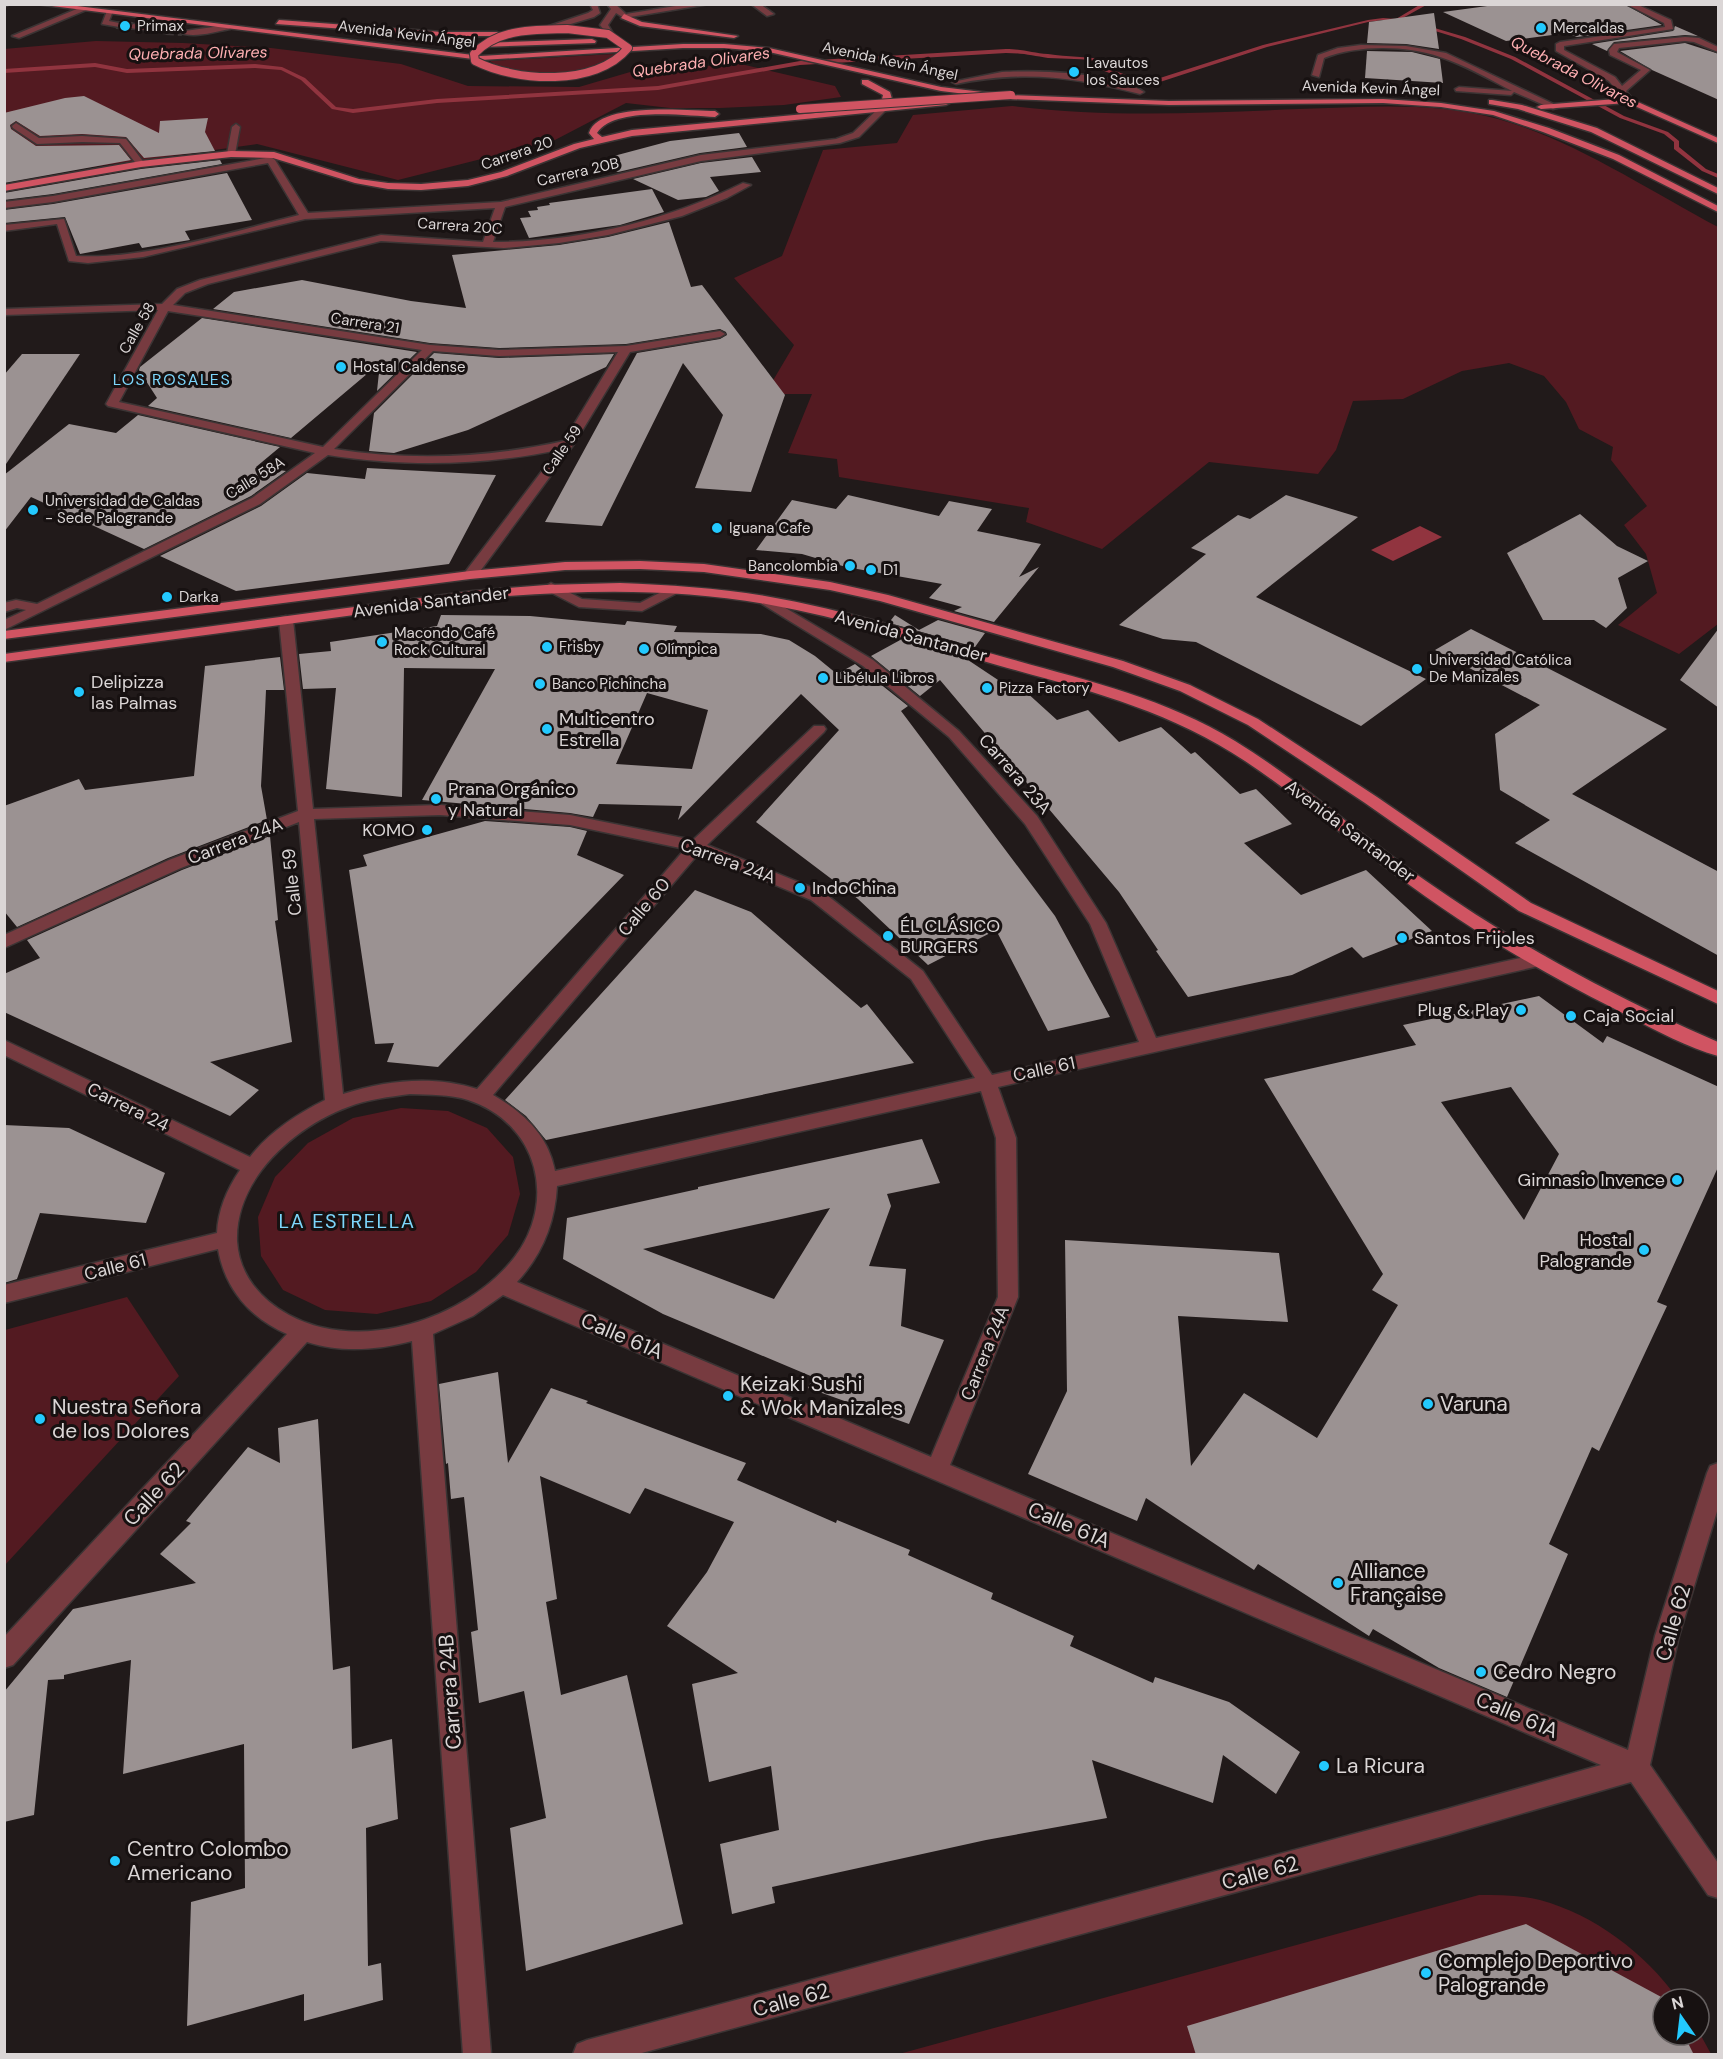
<svg xmlns="http://www.w3.org/2000/svg" width="1723" height="2059" viewBox="0 0 1723 2059" font-family="'DM Sans',sans-serif">
<rect width="100%" height="100%" fill="#211a1a"/>
<g fill="#531a21">
<polygon points="96,41 183,43 271,48 401,64 468,86 579,87 637,70 741,64 835,86 841,97 784,105 720,108 670,108 626,103 553,141 398,180 257,144 5,179 4,49"/>
<path d="M614,54L612,58C605,61 598,66 590,68C566,75 509,78 490,61Z"/>
<path d="M1012,106C1107,118 1204,113 1299,109C1364,107 1435,101 1498,119C1572,139 1650,191 1718,227V624L1679,654L1618,625L1657,593L1646,554L1624,525L1647,506L1611,460L1613,447L1579,429L1566,402L1544,376L1509,363L1462,371L1403,399L1353,401L1336,450L1318,474L1209,462L1102,549L1026,522L1029,508L839,477L837,459L788,453L812,394H765L794,345L734,278L782,256L823,150L897,143L913,115Z"/>
<polygon points="401,1108 448,1111 487,1128 513,1157 520,1194 508,1235 476,1272 431,1301 377,1314 325,1310 283,1290 261,1256 258,1217 275,1177 308,1143 353,1118"/>
<polygon points="127,1297 179,1376 5,1565 5,1330"/>
<path d="M1479,1895C1499,1895 1520,1895 1540,1900C1595,1915 1645,1953 1678,1999H1663V2035H1699V2032L1711,2054H899Z"/>
</g>
<polygon fill="#91343f" points="1420,526 1442,537 1393,561 1371,550"/>
<g fill="none" stroke-linecap="round" stroke-linejoin="round">
<g fill="#91343f" fill-rule="evenodd">
<path d="M1421,4H1428L1401,19L1406,20V22L1383,20L1368,22L1267,47L1160,82L1128,80L1099,69L1100,62C1083,58 1066,59 1048,58C1033,56 1023,53 1006,53L800,65L658,90L437,103L353,113L332,109L301,80L281,70L255,68L127,73L95,67L4,73V69L95,63L127,69L255,64L282,67L305,78L336,107L353,109L437,99L658,86L800,61L1006,49C1023,49 1033,53 1048,54C1068,57 1086,56 1105,60L1104,67L1129,76L1160,78L1263,45L1368,20L1383,18L1396,19Z"/>
<polygon points="1421,24 1465,37 1515,57 1624,116 1668,132 1679,141 1679,147 1706,169 1718,174 1718,178 1702,171 1674,149 1674,142 1664,134 1620,118 1511,59 1461,39 1419,26"/>
</g>
</g>
<g fill="#9b9292" fill-rule="evenodd">
<polygon points="1502,4 1624,4 1662,25 1577,37 1567,33 1506,41 1443,12"/>
<polygon points="1434,13 1439,49 1406,44 1367,43 1369,22"/>
<polygon points="1675,26 1698,36 1685,35 1614,42 1607,51 1592,44 1673,31"/>
<polygon points="1685,43 1719,54 1719,100 1652,70 1620,51"/>
<polygon points="1367,51 1412,52 1440,59 1443,83 1365,78"/>
<polygon points="84,96 159,133 160,121 208,118 205,132 215,151 144,158 126,137 82,134 40,136 16,121 10,125 11,129 36,146 119,145 131,160 4,183 4,113 65,98"/>
<polygon points="739,133 747,147 700,153 618,172 595,161 670,141"/>
<polygon points="752,157 761,172 710,177 719,191 706,197 678,200 633,179 701,163"/>
<polygon points="220,160 222,164 53,194 4,200 4,193 141,169"/>
<polygon points="227,173 252,220 185,231 190,240 142,248 139,243 80,254 65,217 4,223 4,210 53,204"/>
<polygon points="652,189 664,212 620,225 529,238 520,218 531,217 528,211 538,210 537,207 550,205 549,203"/>
<polygon points="669,222 691,287 702,285 785,395 751,492 695,488 723,415 683,363 602,526 545,522 637,353 720,339 727,335 726,332 720,329 626,344 499,348 430,343 213,309 234,292 302,280 411,301 466,308 452,255 559,245 608,237"/>
<polygon points="202,318 417,352 377,391 380,363 291,438 148,406 157,398 139,370 140,367"/>
<polygon points="434,353 499,358 614,354 606,367 468,430 394,453 369,451 374,413"/>
<polygon points="22,354 80,354 4,467 4,375"/>
<polygon points="138,415 280,447 256,467 286,471 251,496 144,549 31,497 4,532 4,475 69,424 116,433"/>
<polygon points="367,468 496,475 449,564 236,591 160,556 261,506 307,473 365,479"/>
<polygon points="848,495 939,516 949,501 992,509 977,531 1041,544 1019,577 1039,567 994,622 954,611 962,607 929,598 942,584 846,567 802,554 756,550 792,500 836,509"/>
<polygon points="1286,495 1358,517 1256,597 1426,679 1361,726 1196,642 1163,639 1119,625 1206,554 1191,548 1238,515 1250,519"/>
<polygon points="1580,514 1617,546 1648,561 1618,578 1627,608 1606,628 1594,620 1543,620 1507,553"/>
<path d="M441,615L530,616L625,625L627,621L677,626L674,632L761,634L789,640L815,656L837,674L855,664L908,706L901,711L1055,916L1110,1017L1048,1031L996,930L928,965L858,899L756,822L839,730L801,694L678,820L682,806L599,804L593,817L570,813L422,800L495,669L404,668L402,797L326,789L336,688L303,689L299,654L331,651L330,642L437,626ZM647,693L708,710L692,769L616,764Z"/>
<polygon points="895,615 919,630 938,620 985,633 975,647 893,624 891,620"/>
<polygon points="1719,628 1719,708 1680,680"/>
<polygon points="1471,629 1667,729 1572,794 1719,872 1719,956 1515,843 1550,820 1500,790 1495,734 1540,705 1435,650"/>
<polygon points="902,639 965,658 1019,694 1025,691 1057,720 1088,710 1119,742 1161,727 1191,754 1195,752 1240,794 1256,789 1292,824 1244,843 1301,895 1366,870 1432,931 1363,958 1352,947 1292,975 1188,997 1156,951 1158,950 1119,892 940,680 920,696 871,656"/>
<polygon points="280,657 284,690 266,690 265,712 261,786 267,820 168,858 17,927 4,911 4,806 79,779 85,790 194,776 205,666"/>
<polygon points="485,821 570,827 587,831 577,855 624,875 438,1067 387,1062 394,1043 375,1044 349,870 367,866 363,855"/>
<polygon points="270,836 278,920 275,921 292,1042 210,1062 259,1090 230,1116 4,1012 4,974 40,958 27,940 182,870"/>
<polygon points="695,890 751,912 861,1008 867,1004 914,1063 546,1140 526,1116 505,1100"/>
<path d="M1539,996L1603,1043L1607,1036L1719,1087V1165L1657,1302L1667,1306L1599,1451L1592,1447L1549,1544L1568,1554L1507,1697L1439,1668L1373,1629L1369,1636L1258,1564L1254,1570L1146,1498L1137,1521L1028,1474L1067,1391L1065,1240L1279,1253L1288,1322L1178,1316L1191,1466L1244,1393L1317,1438L1398,1305L1372,1290L1383,1274L1264,1079L1416,1045L1403,1025ZM1511,1087L1559,1154L1524,1220L1441,1102Z"/>
<polygon points="4,1125 69,1128 165,1173 146,1223 40,1213 17,1279 4,1283"/>
<path d="M922,1139L940,1183L887,1194L891,1206L869,1266L906,1269L901,1326L944,1340L909,1424L808,1388L813,1377L663,1314L563,1259L567,1218L698,1189V1187ZM830,1208L774,1299L643,1249L786,1218Z"/>
<polygon points="498,1372 508,1463 551,1388 588,1401 586,1403 746,1463 737,1480 836,1523 837,1520 910,1550 908,1555 993,1593 991,1599 1074,1636 1070,1646 1153,1683 1155,1677 1229,1702 1300,1752 1276,1794 1223,1755 1213,1803 1092,1760 1107,1818 986,1840 772,1887 775,1903 732,1914 720,1844 779,1830 771,1766 709,1782 692,1684 738,1673 667,1626 707,1572 734,1522 645,1488 630,1514 540,1476 557,1599 546,1602 561,1695 627,1675 683,1924 526,1971 510,1828 546,1818 524,1691 479,1703 471,1632 478,1630 464,1497 451,1499 448,1463 446,1464 439,1384"/>
<polygon points="318,1419 333,1670 350,1666 352,1749 392,1739 398,1819 366,1828 368,1966 381,1963 383,2000 304,2021 304,1994 187,2026 191,1902 245,1888 244,1744 123,1774 131,1660 64,1675 64,1679 48,1680 34,1815 4,1822 4,1692 73,1609 196,1583 160,1554 191,1523 186,1521 248,1447 280,1463 278,1428"/>
<polygon points="1526,1924 1665,1999 1663,1999 1663,2035 1684,2035 1694,2055 1196,2055 1187,2026"/>
</g>
<g fill="none" stroke-linecap="round" stroke-linejoin="round">
<g stroke="#3d3636" stroke-width="8" stroke-dasharray="8 4" stroke-linecap="butt">
<polyline points="116,25 133,26"/>
<polyline points="166,31 182,32"/>
</g>
<g stroke="#3b3434" stroke-width="3">
<g id="minor">
<polygon points="4,4 10,4 4,7"/>
<polygon points="590,4 597,4 600,13 594,17 544,32 537,30 588,13 593,10"/>
<polygon points="607,4 615,4 626,14 688,4 709,4 624,18 616,13 608,25 614,35 610,37 600,25 611,9"/>
<polygon points="751,4 760,4 774,14 767,16"/>
<polygon points="1626,4 1636,4 1671,20 1673,29 1564,46 1564,50 1615,77 1622,86 1641,70 1610,55 1609,50 1614,44 1685,37 1699,38 1718,47 1718,52 1694,42 1685,41 1619,48 1617,52 1650,70 1626,91 1633,100 1626,102 1609,81 1556,51 1556,44 1560,42 1665,27 1664,23"/>
<polygon points="79,8 86,10 19,38 12,36"/>
<polygon points="107,11 113,11 109,21 119,23 119,27 102,24"/>
<polygon points="133,24 166,29 170,31 166,33 130,28"/>
<path d="M227,25L230,29C214,32 192,39 178,32Z"/>
<path d="M1361,45L1406,46L1446,53L1560,107L1553,109L1514,92L1511,95L1456,91L1455,89L1459,87L1512,91C1489,79 1465,65 1440,57C1405,45 1358,45 1324,58L1319,77L1312,75L1318,55L1338,48Z"/>
<path d="M1002,72C1037,70 1115,72 1144,92L1140,94C1075,77 1023,70 956,84L952,82Z"/>
<path d="M880,107L887,109L859,137L840,143L701,161L505,207L493,242C578,242 666,221 743,183L751,185L727,198L682,216L608,235L559,243L504,248L381,241L208,284L185,293L173,305L430,345L499,350L626,346L720,331L725,334L720,337L630,352L574,444L475,578H465L463,575L558,450C481,466 405,467 328,455L260,504L4,630V620L26,610L17,608L4,612V603L16,600L37,604L252,498L315,453L108,406L106,404L158,310L4,315V309L162,304L177,289L200,280L381,235L483,242L495,208L305,219L143,257L88,263L69,261L57,224L4,231V225L64,219L76,256C143,260 234,231 299,215L268,163L53,202L4,208V202L53,196L271,157L275,160L308,213L501,202L701,155L836,139L853,133ZM168,311L422,350L323,447L119,402ZM433,351L499,356L618,352L564,441C487,458 412,461 334,449Z"/>
<polygon points="16,123 39,138 82,136 126,139 145,164 138,166 120,143 82,142 37,144 13,128 12,126"/>
<polygon points="236,124 240,127 235,154 231,157 227,154 232,127"/>
<polygon points="551,583 582,599 640,603 671,587 676,586 683,590 642,611 579,607 546,590 544,587"/>
<path d="M767,597L873,660L959,731L1037,816L1106,923L1156,1038L1539,954L1545,956L1548,960L1545,964L1539,966L998,1087L1016,1138L1018,1297L950,1465L1628,1750L1655,1636L1707,1473L1710,1466L1718,1463V1508L1679,1636L1650,1765L1718,1863V1898L1708,1895L1631,1782L1447,1835L638,2054H573L577,2044L587,2040L1447,1809L1601,1765L503,1295L473,1316L433,1334L491,2054H463L412,1341C378,1350 342,1353 307,1342L13,1665L4,1668V1637L287,1334C250,1318 225,1289 218,1249L4,1303V1285L217,1233C218,1210 227,1189 240,1170L4,1055V1040L250,1157C269,1132 297,1114 325,1100L299,822L181,868L4,948V935L169,860L298,811L279,620L281,617L286,616L293,620L313,809L440,805L570,815L693,840L814,726H824L826,729L824,732L707,845L823,892L923,971L992,1075L1139,1042L1090,924L1025,824L949,737L863,666L762,604L760,601ZM440,815L570,825L685,849L477,1089C433,1075 387,1080 343,1094L314,819ZM699,853L811,900L911,979L975,1078L555,1171C548,1135 524,1113 493,1095ZM981,1091L996,1138L998,1297L931,1457L517,1282C542,1255 555,1223 557,1186ZM410,1094C429,1095 450,1094 468,1100C538,1123 558,1201 514,1258C466,1319 361,1354 289,1315C261,1300 239,1275 237,1241C235,1179 294,1127 348,1107C368,1099 389,1097 410,1094Z"/>
</g>
</g>
<g stroke="#3b3434" stroke-width="3">
<g id="major">
<polygon points="36,4 61,4 481,56 683,44 724,44 769,48 941,87 1007,95 1169,101 1383,99 1441,103 1494,111 1549,128 1619,155 1718,206 1718,212 1613,159 1543,132 1493,115 1441,107 1383,103 1169,105 1007,99 941,91 769,52 724,48 683,48 481,60"/>
<polygon points="624,14 642,22 738,36 734,38 640,26 621,18"/>
<polygon points="279,20 442,32 497,32 501,34 497,36 442,36 276,24"/>
<polygon points="592,39 596,41 595,43 482,47 478,45 482,43"/>
<path d="M862,80H868L890,92L892,99L889,106L946,101L950,103L946,105L632,136L580,148L507,176L468,186L421,190L388,189L355,183L273,158L231,157L141,167L4,191V185L141,161L231,151L274,152L359,179L388,183L421,184L468,180L501,172L574,144L594,139L589,133C599,101 689,111 715,111L719,114L715,117C686,116 615,106 597,133L602,137L632,130L880,107L883,95L862,84Z"/>
<polygon points="1629,98 1718,138 1718,143 1628,103 1541,109 1537,107 1541,105"/>
<polygon points="1492,100 1522,105 1597,128 1718,188 1718,194 1591,132 1518,109 1489,104 1489,100"/>
<polygon points="640,561 704,564 830,582 888,595 1123,661 1190,685 1258,719 1377,797 1531,903 1718,991 1718,1004 1519,911 1365,803 1248,725 1180,691 1113,667 880,601 830,590 704,572 640,569 565,570 470,579 4,639 4,631 470,571 565,562"/>
<path d="M620,583C669,585 717,588 765,596C847,610 927,636 1007,658C1084,680 1165,698 1235,741C1302,782 1361,836 1426,881C1517,945 1616,998 1718,1042V1056C1682,1046 1646,1025 1613,1008C1535,969 1461,924 1392,872C1342,835 1296,795 1245,761C1169,710 1084,689 997,665C921,643 845,618 766,604C669,587 571,590 473,599L4,662V654L473,591L546,585Z"/>
</g>
</g>
<use href="#minor" fill="#773b40" fill-rule="evenodd"/>
<use href="#major" fill="#d05462" fill-rule="evenodd"/>
<g stroke="#3b3434" stroke-width="10" stroke-linecap="butt">
<g id="major-bridge">
<path d="M567,29L608,34L628,48C596,87 516,82 475,61L474,54C498,28 534,30 567,29Z"/>
<polyline points="800,109 1011,95"/>
</g>
</g>
<use href="#major-bridge" stroke="#d05462" stroke-width="8"/>
</g>
<g fill="#23c9fe" stroke="#171111" stroke-width="2">
<circle cx="125" cy="26" r="6"/>
<circle cx="1541" cy="28" r="6"/>
<circle cx="1074" cy="72" r="6"/>
<circle cx="341" cy="367" r="6"/>
<circle cx="33" cy="510" r="6"/>
<circle cx="717" cy="528" r="6"/>
<circle cx="850" cy="566" r="6"/>
<circle cx="871" cy="570" r="6"/>
<circle cx="167" cy="597" r="6"/>
<circle cx="382" cy="642" r="6"/>
<circle cx="547" cy="647" r="6"/>
<circle cx="644" cy="649" r="6"/>
<circle cx="1417" cy="669" r="6"/>
<circle cx="823" cy="678" r="6"/>
<circle cx="540" cy="684" r="6"/>
<circle cx="987" cy="688" r="6"/>
<circle cx="79" cy="692" r="6"/>
<circle cx="547" cy="729" r="6"/>
<circle cx="436" cy="799" r="6"/>
<circle cx="427" cy="830" r="6"/>
<circle cx="800" cy="888" r="6"/>
<circle cx="888" cy="936" r="6"/>
<circle cx="1402" cy="938" r="6"/>
<circle cx="1521" cy="1010" r="6"/>
<circle cx="1571" cy="1016" r="6"/>
<circle cx="1677" cy="1180" r="6"/>
<circle cx="1644" cy="1250" r="6"/>
<circle cx="728" cy="1396" r="6"/>
<circle cx="1428" cy="1404" r="6"/>
<circle cx="40" cy="1419" r="6"/>
<circle cx="1338" cy="1583" r="6"/>
<circle cx="1481" cy="1672" r="6"/>
<circle cx="1324" cy="1766" r="6"/>
<circle cx="115" cy="1861" r="6"/>
<circle cx="1426" cy="1973" r="6"/>
</g>
<g text-anchor="middle" dominant-baseline="central" stroke-width="6" stroke-linejoin="round" paint-order="stroke">
<g font-size="15" fill="#dbd6d6" stroke="#171111" text-anchor="start">
<text x="137" y="26">Primax</text>
<text x="1553" y="28">Mercaldas</text>
<text x="1086" y="63">Lavautos<tspan x="1086" dy="17">los Sauces</tspan></text>
<text x="353" y="367">Hostal Caldense</text>
<text x="45" y="501">Universidad de Caldas<tspan x="45" dy="17">- Sede Palogrande</tspan></text>
<text x="729" y="528">Iguana Cafe</text>
<text x="838" y="566" text-anchor="end">Bancolombia</text>
<text x="883" y="570">D1</text>
<text x="179" y="597">Darka</text>
<text x="394" y="633">Macondo Café<tspan x="394" dy="17">Rock Cultural</tspan></text>
<text x="559" y="647">Frisby</text>
<text x="656" y="649">Olímpica</text>
<text x="1429" y="660">Universidad Católica<tspan x="1429" dy="17">De Manizales</tspan></text>
<text x="835" y="678">Libélula Libros</text>
<text x="552" y="684">Banco Pichincha</text>
<text x="999" y="688">Pizza Factory</text>
</g>
<g font-size="15" fill="#dbd6d6" stroke="#171111">
<text transform="translate(407 34) rotate(7)">Avenida Kevin Ángel</text>
<text transform="translate(890 61) rotate(12)">Avenida Kevin Ángel</text>
<text transform="translate(1371 88) rotate(2)">Avenida Kevin Ángel</text>
<text transform="translate(517 153) rotate(-19)">Carrera 20</text>
<text transform="translate(578 172) rotate(-13)">Carrera 20B</text>
<text transform="translate(460 226) rotate(4)">Carrera 20C</text>
<text transform="translate(365 323) rotate(9)">Carrera 21</text>
<text transform="translate(137 328) rotate(-60)">Calle 58</text>
<text transform="translate(562 450) rotate(-55)">Calle 59</text>
<text transform="translate(255 478) rotate(-32)">Calle 58A</text>
</g>
<g font-size="16" font-style="italic" fill="#feafb2" stroke="#171111">
<text transform="translate(198 53) rotate(-1)">Quebrada Olivares</text>
<text transform="translate(701 62) rotate(-8)">Quebrada Olivares</text>
<text transform="translate(1574 72) rotate(27)">Quebrada Olivares</text>
</g>
<g font-size="16" letter-spacing="1.5" fill="#7dd6fb" stroke="#171111">
<text x="172" y="379">LOS ROSALES</text>
</g>
<g font-size="18" fill="#dbd6d6" stroke="#171111">
<text transform="translate(431 602) rotate(-7)">Avenida Santander</text>
<text transform="translate(911 636) rotate(15)">Avenida Santander</text>
<text transform="translate(1015 774) rotate(49)">Carrera 23A</text>
<text transform="translate(1350 831) rotate(37)">Avenida Santander</text>
<text transform="translate(235 841) rotate(-21)">Carrera 24A</text>
<text transform="translate(728 861) rotate(20)">Carrera 24A</text>
<text transform="translate(292 882) rotate(-96)">Calle 59</text>
<text transform="translate(644 907) rotate(-50)">Calle 60</text>
<text transform="translate(1044 1069) rotate(-12)">Calle 61</text>
<text transform="translate(128 1107) rotate(26)">Carrera 24</text>
<text transform="translate(115 1267) rotate(-14)">Calle 61</text>
<text transform="translate(985 1353) rotate(-68)">Carrera 24A</text>
</g>
<g font-size="18" fill="#dbd6d6" stroke="#171111" text-anchor="start">
<text x="91" y="682">Delipizza<tspan x="91" dy="21">las Palmas</tspan></text>
<text x="559" y="719">Multicentro<tspan x="559" dy="21">Estrella</tspan></text>
<text x="448" y="789">Prana Orgánico<tspan x="448" dy="21">y Natural</tspan></text>
<text x="415" y="830" text-anchor="end">KOMO</text>
<text x="812" y="888">IndoChina</text>
<text x="900" y="926">ÉL CLÁSICO<tspan x="900" dy="21">BURGERS</tspan></text>
<text x="1414" y="938">Santos Frijoles</text>
<text x="1509" y="1010" text-anchor="end">Plug &amp; Play</text>
<text x="1583" y="1016">Caja Social</text>
<text x="1665" y="1180" text-anchor="end">Gimnasio Invence</text>
<text x="1632" y="1240" text-anchor="end">Hostal<tspan x="1632" dy="21">Palogrande</tspan></text>
</g>
<g font-size="20" letter-spacing="1.5" fill="#7dd6fb" stroke="#171111">
<text x="347" y="1221">LA ESTRELLA</text>
</g>
<g font-size="21" fill="#dbd6d6" stroke="#171111">
<text transform="translate(622 1336) rotate(23)">Calle 61A</text>
<text transform="translate(154 1494) rotate(-47)">Calle 62</text>
<text transform="translate(1069 1525) rotate(23)">Calle 61A</text>
<text transform="translate(1673 1623) rotate(-74)">Calle 62</text>
<text transform="translate(450 1692) rotate(-94)">Carrera 24B</text>
<text transform="translate(1517 1715) rotate(23)">Calle 61A</text>
<text transform="translate(1260 1873) rotate(-15)">Calle 62</text>
<text transform="translate(791 2000) rotate(-15)">Calle 62</text>
</g>
<g font-size="21" fill="#dbd6d6" stroke="#171111" text-anchor="start">
<text x="740" y="1384">Keizaki Sushi<tspan x="740" dy="24">&amp; Wok Manizales</tspan></text>
<text x="1440" y="1404">Varuna</text>
<text x="52" y="1407">Nuestra Señora<tspan x="52" dy="24">de los Dolores</tspan></text>
<text x="1350" y="1571">Alliance<tspan x="1350" dy="24">Française</tspan></text>
<text x="1493" y="1672">Cedro Negro</text>
<text x="1336" y="1766">La Ricura</text>
<text x="127" y="1849">Centro Colombo<tspan x="127" dy="24">Americano</tspan></text>
<text x="1438" y="1961">Complejo Deportivo<tspan x="1438" dy="24">Palogrande</tspan></text>
</g>
</g>
<rect width="1723" height="2059" fill="none" stroke="#dbd6d6" stroke-width="12"/>
<g transform="translate(1681 2017) rotate(346)"><circle r="28" fill="#171111" stroke="#656060" stroke-width="1.5"/>
<path d="M0-4.5L10 22L0 15L-10 22Z" fill="#23c9fe"/>
<text y="-9" font-size="16" font-weight="bold" text-anchor="middle" fill="#dbd6d6">N</text>
</g>
</svg>
